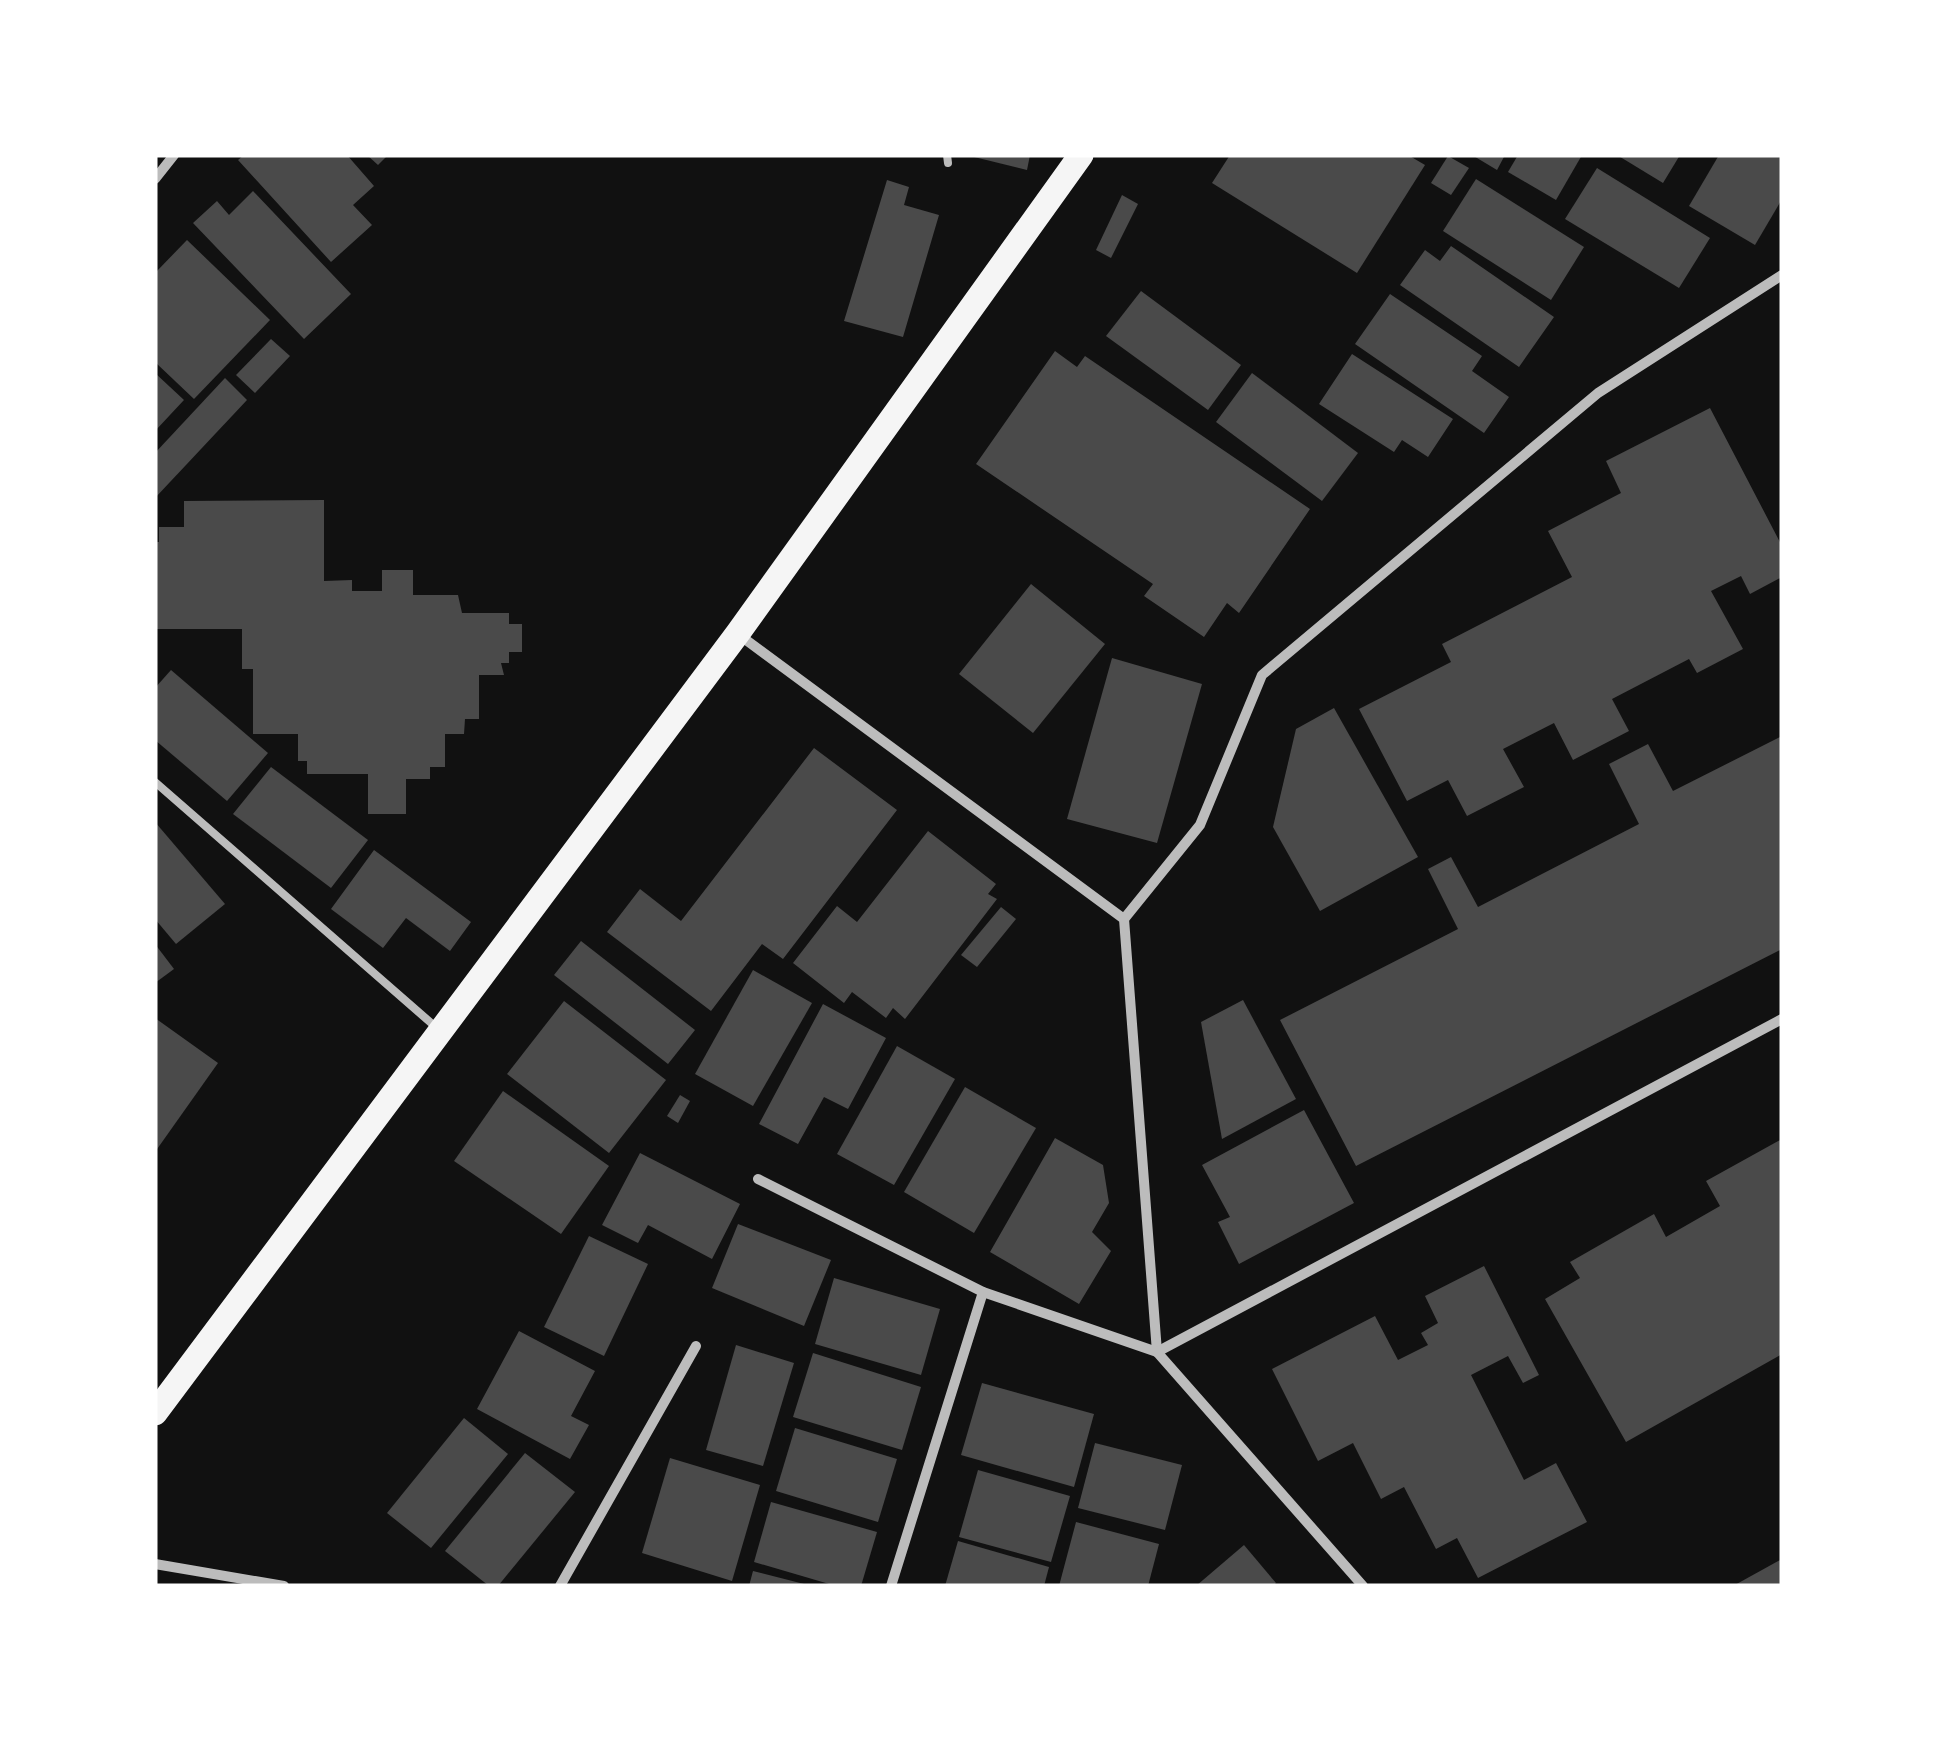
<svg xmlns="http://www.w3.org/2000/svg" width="1937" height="1741" viewBox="0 0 1937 1741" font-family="Poppins,sans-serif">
<rect width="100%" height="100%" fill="#111"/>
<g fill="#4a4a4a">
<polygon points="244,155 347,155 374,186 353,205 372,225 331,262 238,160"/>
<polygon points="367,155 388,155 378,165"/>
<polygon points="966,155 1030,155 1027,170"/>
<polygon points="1230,155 1408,155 1425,165 1357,273 1212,183"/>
<polygon points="1472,155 1505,155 1497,170"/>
<polygon points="1518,155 1582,155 1556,200 1508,172"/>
<polygon points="1617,155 1680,155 1663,183"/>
<polygon points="1719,155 1782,155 1782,199 1755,245 1689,206"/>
<polygon points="1448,156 1469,168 1451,195 1431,183"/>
<polygon points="1597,168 1710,238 1679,288 1565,219"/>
<polygon points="1476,179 1584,247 1551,300 1443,231"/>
<polygon points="887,180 909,187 904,205 939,215 903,337 844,321"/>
<polygon points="253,191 351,294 304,339 193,223 217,201 229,215"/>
<polygon points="1122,195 1138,204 1111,258 1096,250"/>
<polygon points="187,240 270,320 194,399 155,362 155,273"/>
<polygon points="1451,246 1554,317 1519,367 1400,285 1425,250 1440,261"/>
<polygon points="1141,291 1241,365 1208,410 1106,336"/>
<polygon points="1390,294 1482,356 1472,371 1509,397 1484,433 1355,344"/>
<polygon points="271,339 290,356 255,393 236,375"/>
<polygon points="1055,351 1077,367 1085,356 1310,509 1239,613 1227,603 1204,637 1144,596 1153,584 976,464"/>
<polygon points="1352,354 1453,419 1428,457 1402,440 1394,452 1319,404"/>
<polygon points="155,373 184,400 155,431"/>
<polygon points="1252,373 1358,453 1322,501 1216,422"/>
<polygon points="225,378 247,400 155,498 155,453"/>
<polygon points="1710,408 1782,546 1782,577 1750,594 1741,576 1711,591 1743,649 1697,673 1689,659 1612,699 1629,731 1573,760 1554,723 1503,749 1524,787 1467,816 1448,780 1407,801 1359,709 1451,662 1442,644 1572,577 1548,531 1621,493 1606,461"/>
<polygon points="324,500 324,581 352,580 352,591 382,591 382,570 413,570 413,595 458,595 462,613 509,613 509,624 522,624 522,652 509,652 509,663 501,663 504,675 479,675 479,719 465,719 464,734 445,734 445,767 430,767 430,779 406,779 406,814 368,814 368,774 307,774 307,761 298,761 298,734 253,734 253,669 242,669 242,629 155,629 155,542 159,542 159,527 184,527 184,501"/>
<polygon points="1031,584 1105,644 1033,733 959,674"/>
<polygon points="1112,658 1202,684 1157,843 1067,819"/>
<polygon points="171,670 268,753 227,801 155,740 155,688"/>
<polygon points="1334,708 1418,857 1320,911 1273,827 1296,729"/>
<polygon points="1782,736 1782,949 1356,1166 1280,1020 1458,929 1428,869 1451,857 1478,907 1639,824 1609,764 1648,744 1673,791"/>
<polygon points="814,748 897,810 783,959 762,944 711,1011 607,932 640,889 681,921"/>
<polygon points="271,767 368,840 331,888 233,814"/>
<polygon points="155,822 225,904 176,944 155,919"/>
<polygon points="928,831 996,884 988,894 997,899 905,1019 893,1008 886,1018 852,992 844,1003 793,963 837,906 857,922"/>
<polygon points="374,850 471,922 450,951 406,918 383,948 331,909"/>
<polygon points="1001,907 1016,919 977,967 961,955"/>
<polygon points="581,941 695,1030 668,1064 554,975"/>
<polygon points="155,944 174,969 155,983"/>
<polygon points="753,970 812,1003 753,1106 695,1074"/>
<polygon points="1243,1000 1296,1099 1222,1139 1201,1022"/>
<polygon points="564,1001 666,1080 609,1153 507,1074"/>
<polygon points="823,1004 886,1038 848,1109 824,1097 798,1144 759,1124"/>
<polygon points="155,1018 218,1063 155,1152"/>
<polygon points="897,1046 955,1079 894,1185 837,1154"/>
<polygon points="965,1087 1036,1128 974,1233 904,1192"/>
<polygon points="503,1091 609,1166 561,1234 454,1161"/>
<polygon points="680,1095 690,1101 678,1123 667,1116"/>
<polygon points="1304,1110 1354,1203 1239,1264 1218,1222 1230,1217 1202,1165"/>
<polygon points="1055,1138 1103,1165 1109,1203 1092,1232 1111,1251 1079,1304 990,1252"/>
<polygon points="1782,1139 1782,1354 1626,1442 1545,1299 1580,1278 1570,1262 1654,1214 1666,1237 1720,1206 1706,1181"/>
<polygon points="640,1153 740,1204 712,1259 648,1225 638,1243 602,1225"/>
<polygon points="738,1224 831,1260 804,1326 712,1288"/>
<polygon points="589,1236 648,1264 604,1356 544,1327"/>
<polygon points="1484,1266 1539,1375 1523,1383 1508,1356 1471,1375 1524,1480 1556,1463 1587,1522 1478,1578 1457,1538 1436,1549 1404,1487 1381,1499 1353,1443 1318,1461 1272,1369 1375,1316 1398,1360 1428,1345 1421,1333 1438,1323 1425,1296"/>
<polygon points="834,1278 940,1309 921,1375 815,1344"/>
<polygon points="519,1331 595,1371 571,1416 589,1425 570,1459 477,1409"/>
<polygon points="736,1345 794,1363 763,1466 706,1450"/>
<polygon points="813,1353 921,1387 902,1450 793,1417"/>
<polygon points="982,1383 1094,1414 1074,1487 961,1455"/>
<polygon points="464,1418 508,1454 431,1548 387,1513"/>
<polygon points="795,1428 897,1459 878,1522 776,1491"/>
<polygon points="1095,1443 1182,1465 1165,1530 1078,1508"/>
<polygon points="525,1453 575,1492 498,1586 489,1586 445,1551"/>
<polygon points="670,1458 760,1485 732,1581 642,1553"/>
<polygon points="978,1470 1070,1496 1051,1562 959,1537"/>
<polygon points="771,1502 877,1532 861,1586 836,1586 754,1562"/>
<polygon points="1076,1522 1159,1544 1148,1586 1059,1586"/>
<polygon points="958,1541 1049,1567 1044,1586 945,1586"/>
<polygon points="1244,1545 1276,1583 1273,1586 1196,1586"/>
<polygon points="1782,1559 1782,1586 1733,1586"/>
<polygon points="753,1571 808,1585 808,1586 749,1586"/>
</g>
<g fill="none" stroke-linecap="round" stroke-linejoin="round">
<g stroke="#bcbcbc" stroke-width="8">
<polyline points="947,155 948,163"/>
<polyline points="155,782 438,1029"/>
</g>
<g stroke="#bcbcbc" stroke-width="10">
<polyline points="155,179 174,155"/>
<polyline points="738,634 1124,919 1157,1352 1363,1586"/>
<polyline points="1124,919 1200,825 1262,675 1598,393 1782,275"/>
<polyline points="758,1179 983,1292 1157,1352 1782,1019"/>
<polyline points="155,1564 284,1586"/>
<polyline points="560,1586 696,1346"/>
<polyline points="891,1586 983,1292"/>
</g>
<polyline stroke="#f5f5f5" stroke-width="25" points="155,1413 738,633 1081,155"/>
</g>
<rect width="1937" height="1741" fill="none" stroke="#ffffff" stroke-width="315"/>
</svg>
